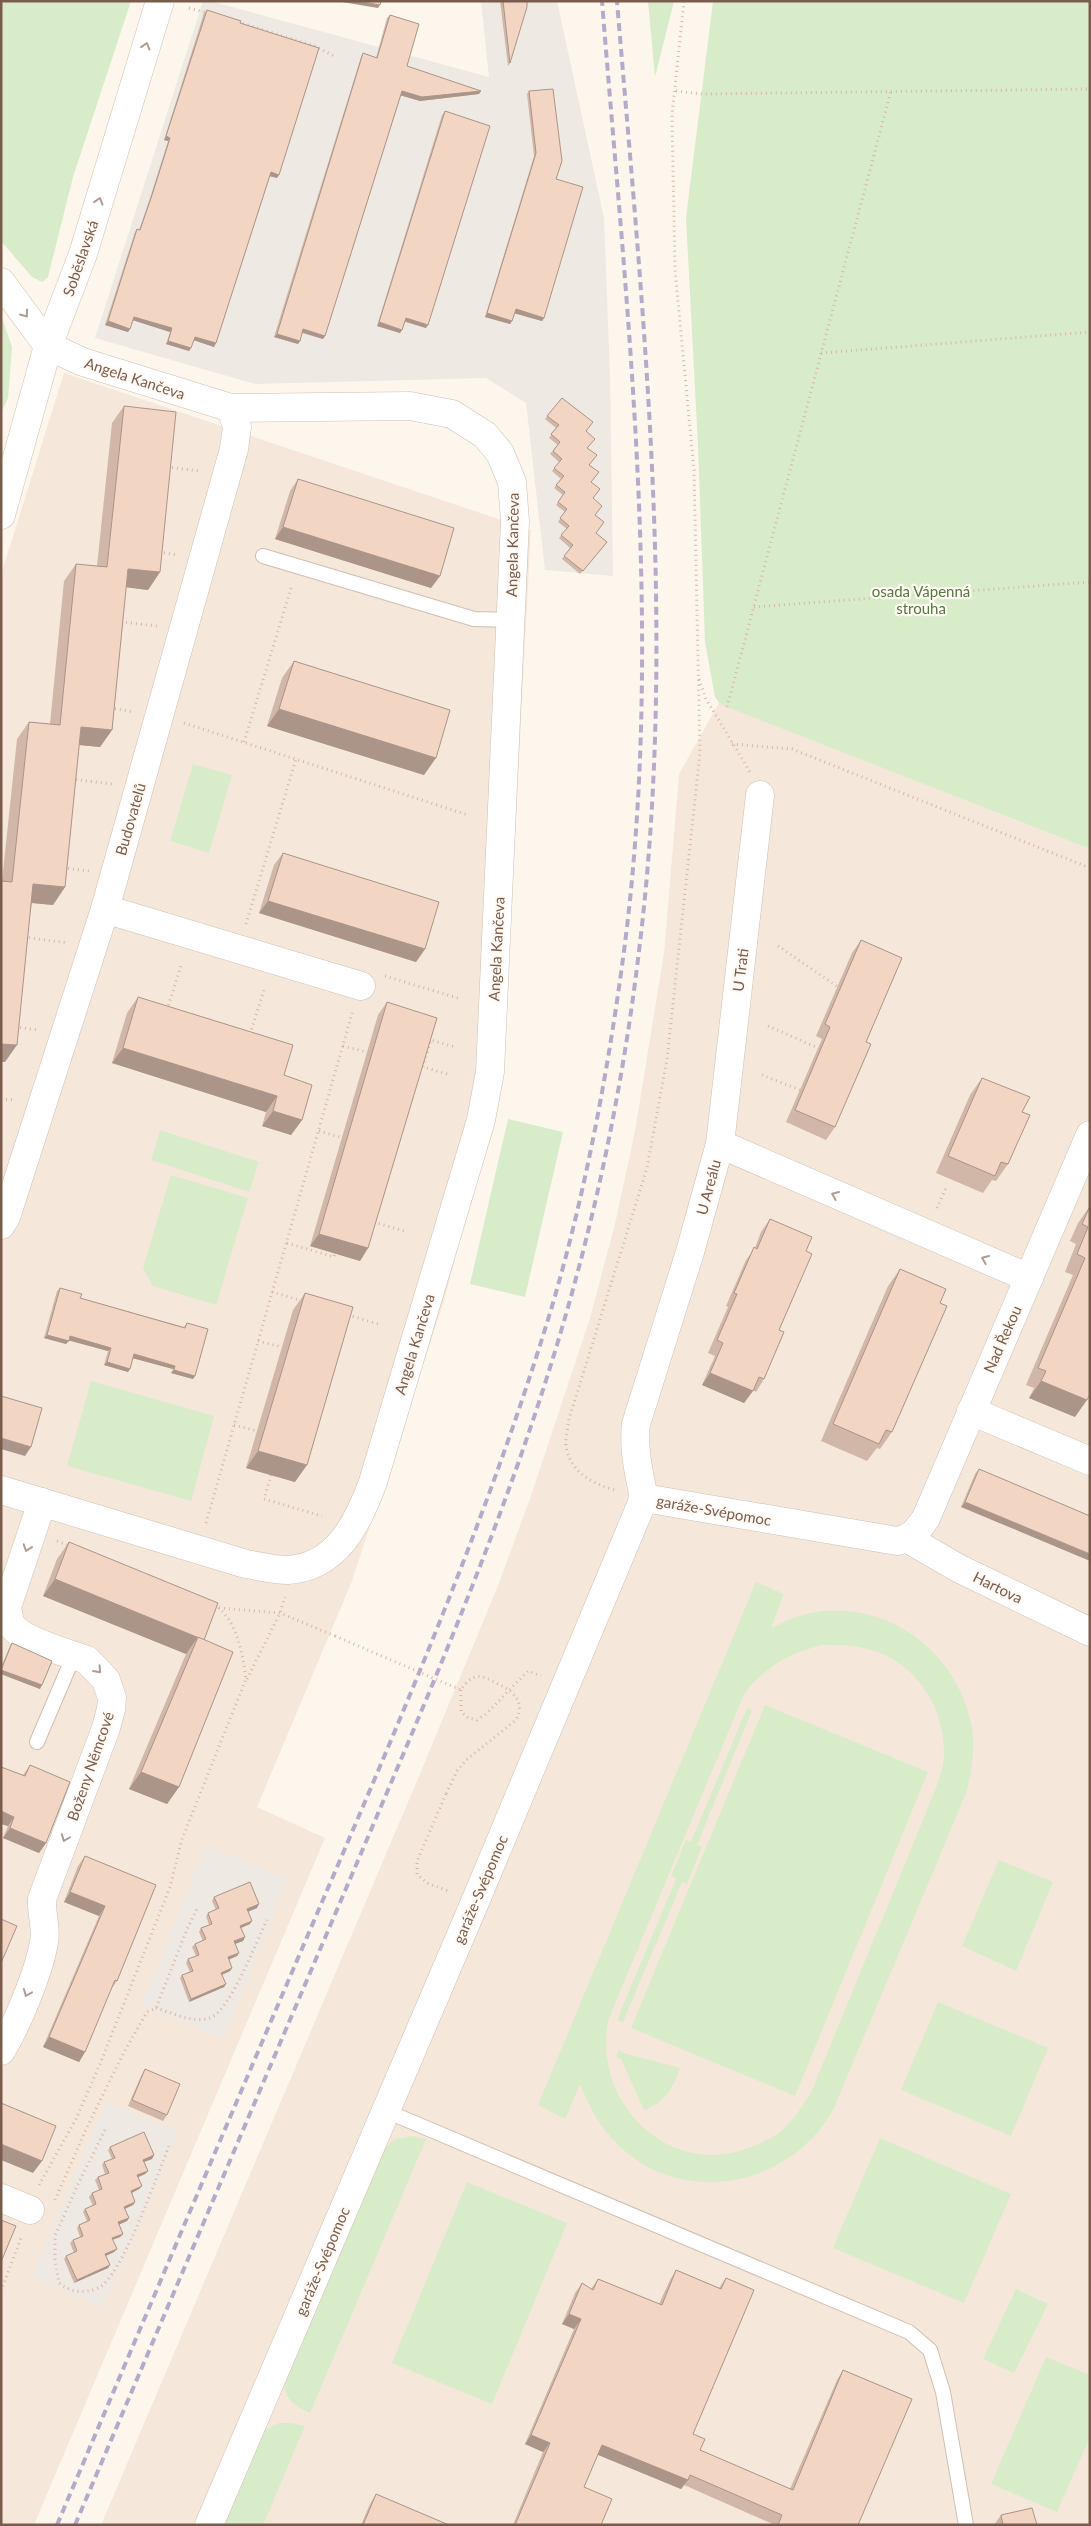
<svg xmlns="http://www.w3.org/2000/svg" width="1091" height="2526" viewBox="0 0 1091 2526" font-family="Lato,sans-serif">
<rect width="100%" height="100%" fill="#fdf6ec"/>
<g fill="#f5e8da">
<polygon points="64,373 531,530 502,1082 444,1301 352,1581 257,1807 325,1838 34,2525 1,2525 1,575"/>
<polygon points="719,703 1090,849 1090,2525 101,2525 417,1781 497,1588 532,1493 590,1318 615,1224 635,1131 664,953 679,774"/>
</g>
<g fill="#efe9e4">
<polygon points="203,1 210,1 489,77 481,1 557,1 604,218 610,374 613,576 545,570 526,403 486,378 255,384 95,338"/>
<polygon points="206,1845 288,1879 224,2039 141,2006"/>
<polygon points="106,2101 179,2132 104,2308 31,2277"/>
</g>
<g fill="#d8ecc9" fill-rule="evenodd">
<polygon points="1,1 131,1 73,177 48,277 42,282 32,277 1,241"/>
<polygon points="648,1 674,1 655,77"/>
<polygon points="713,1 1090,1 1090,849 727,707 719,703 715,697 705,642 698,445 686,218"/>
<polygon points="1,315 12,347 8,398 1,413"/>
<polygon points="193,764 232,775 209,853 170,841"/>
<polygon points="508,1119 563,1132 525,1297 470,1284"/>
<polygon points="160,1130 259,1162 249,1192 151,1160"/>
<polygon points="171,1175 248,1198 216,1305 153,1286 143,1268"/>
<polygon points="91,1381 214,1416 191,1501 67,1466"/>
<path d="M756,1582L784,1594L771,1628C782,1623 794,1617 806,1614C882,1596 956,1649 971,1723C976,1746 972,1769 967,1791L834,2108C789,2191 673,2210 610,2136C596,2121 588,2103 580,2084L565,2119L538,2105ZM822,1645C838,1645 853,1645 868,1649C918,1661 950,1715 943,1765C941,1773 938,1780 936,1788L810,2095C801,2108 793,2121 781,2131C772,2139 759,2144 748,2148C666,2179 590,2098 609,2018L745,1692C767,1666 790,1653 822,1645Z"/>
<polygon points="765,1705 928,1772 795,2096 631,2028"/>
<polygon points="747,1708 752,1710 697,1845 702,1847 687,1884 682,1882 623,2022 617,2020 676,1879 671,1876 686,1840 691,1842"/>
<polygon points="999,1860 1053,1882 1016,1971 962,1946"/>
<polygon points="938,2002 1048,2048 1011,2136 901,2090"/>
<path d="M619,2050L624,2053L680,2068C674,2088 664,2103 644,2110L621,2059L616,2056Z"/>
<path d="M412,2136L426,2139L310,2413C292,2404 281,2397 286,2375L384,2148L396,2139Z"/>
<polygon points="880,2138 1011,2194 964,2303 833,2248"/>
<polygon points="467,2182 567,2223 492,2404 392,2363"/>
<polygon points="1016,2289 1048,2304 1014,2373 983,2359"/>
<polygon points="1046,2357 1090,2375 1090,2437 1057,2512 991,2484"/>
<polygon points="279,2423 292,2423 305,2426 263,2525 222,2525 258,2439 265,2430"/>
</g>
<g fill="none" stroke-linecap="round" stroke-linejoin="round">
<g stroke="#d1beb0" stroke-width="16">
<g id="lane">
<polyline points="263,556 474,619 510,620"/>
<polyline points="37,1742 74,1655"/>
<polyline points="386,2111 909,2332 930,2350 943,2392 966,2525"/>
</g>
</g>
<g stroke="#d1beb0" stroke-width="29">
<g id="street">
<polyline points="105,909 361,986"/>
<polyline points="720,1144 1029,1278"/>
<polyline points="1,1225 6,1217 105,909 234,449 237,427 231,408"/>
<polyline points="971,1411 1090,1461"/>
<path d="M1,1490L246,1564C259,1566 274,1570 288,1570C337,1567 358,1523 373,1482L481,1120L490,1072L515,521L512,482L500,453L485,435L452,414L410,406L231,408L83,362L48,346"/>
<path d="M644,1498C639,1473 633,1450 636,1424L690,1252L720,1144L760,795"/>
<path d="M644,1498L897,1541C912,1538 917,1531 926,1518L1090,1135"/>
<polyline points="908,1539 958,1568 1090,1632"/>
<path d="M1,2051C17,2025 39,1972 44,1942C47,1928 41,1914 42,1899L106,1728L111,1709L112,1698L106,1680L87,1660C68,1653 24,1642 12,1626C9,1621 8,1613 7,1607L42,1502"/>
<polyline points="1,2198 30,2210"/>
<polyline points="209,2525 475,1902 644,1498"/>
</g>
</g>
<g stroke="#d6c0b0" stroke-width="29">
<g id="secondary">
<polyline points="1,282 48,346"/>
<polyline points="1,515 48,346 83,254 160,1"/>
</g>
</g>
<g stroke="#d9b8a5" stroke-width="3" stroke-dasharray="1 4" stroke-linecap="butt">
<polyline points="189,8 208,13"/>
<polyline points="238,22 315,46 334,56"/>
<polyline points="676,91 702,94 1090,89"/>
<polyline points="821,353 1090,332"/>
<polyline points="167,467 200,471"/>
<polyline points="159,552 178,555"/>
<polyline points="754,607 1090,582"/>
<polyline points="121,622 157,626"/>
<polyline points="699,679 706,699 750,772"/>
<polyline points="727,707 891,91"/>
<polyline points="110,708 134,712"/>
<polyline points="184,723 468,815"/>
<polyline points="244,742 292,585"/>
<polyline points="732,744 792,749 1090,868"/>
<polyline points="71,779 112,784"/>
<polyline points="63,868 89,871"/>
<polyline points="246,924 296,759"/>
<polyline points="24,937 68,943"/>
<polyline points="778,946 838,987"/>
<polyline points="385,976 461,999"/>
<polyline points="167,1010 182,963"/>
<polyline points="768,1026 818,1048"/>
<polyline points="15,1027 39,1030"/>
<polyline points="250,1034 265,987"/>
<polyline points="343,1046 367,1052"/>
<polyline points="447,1074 423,1067 431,1040 455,1047"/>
<polyline points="762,1075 800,1090"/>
<polyline points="1,1099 16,1100"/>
<polyline points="319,1131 343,1138"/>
<polyline points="937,1208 947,1186"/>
<polyline points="374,1222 404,1231"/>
<polyline points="287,1243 334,1257 335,1253"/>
<polyline points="272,1292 303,1301"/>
<polyline points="348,1315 378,1324"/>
<polyline points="258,1341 282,1347"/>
<polyline points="234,1425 257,1431"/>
<polyline points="271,1475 264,1499 322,1516"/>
<path d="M614,1490C593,1483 574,1475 567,1451C564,1443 568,1428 569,1419L647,1168L667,1059L700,753L694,470L675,270L672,115L684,1"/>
<polyline points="206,1523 353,1010"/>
<polyline points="57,1541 69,1546"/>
<polyline points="219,1608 280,1613 335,1636"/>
<polyline points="247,1679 280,1613 285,1597"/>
<polyline points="461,1690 461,1712 468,1718 477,1720 485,1715 528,1671 541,1676"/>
<polyline points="446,1794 417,1861 417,1874 427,1883 451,1892"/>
<path d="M156,2008C173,2013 195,2025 212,2017C231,2008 257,1940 267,1920"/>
<path d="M105,2130L78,2184L55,2236V2259L59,2283C70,2292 84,2294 98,2288C121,2279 158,2173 169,2146"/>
<path d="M39,2185L76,2119L100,2064L170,1887L182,1839L246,1679C243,1656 237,1618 214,1605"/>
<polyline points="55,2200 87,2127 124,2052 147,2012 156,2008 187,1929 197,1909"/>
<polyline points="1,2291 22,2235"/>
</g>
<use href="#lane" stroke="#fff" stroke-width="14"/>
<use href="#street" stroke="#fff" stroke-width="28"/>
<use href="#secondary" stroke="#fff" stroke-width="28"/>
<g stroke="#b9a8c9" stroke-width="4" stroke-dasharray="8 5" stroke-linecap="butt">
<path d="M57,2525C143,2322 229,2119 316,1916C401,1718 487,1520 550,1313C585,1196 608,1072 624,951C665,636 627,316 602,1"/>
<path d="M75,2525C163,2318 251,2111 339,1905C423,1707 512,1508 570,1300C602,1186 625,1069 639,951C678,634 643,317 617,1"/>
</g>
<path stroke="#d9b8a5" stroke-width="3" stroke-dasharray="1 4" stroke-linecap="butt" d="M335,1636L461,1690C464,1685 469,1679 475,1677C482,1675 488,1679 494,1682C510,1689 527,1700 516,1720L466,1760L457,1771L446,1794"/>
</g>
<g fill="#d1b7a8">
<polygon points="500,1 527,1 510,63 508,66"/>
<polygon points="207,10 240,23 277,178 270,176 216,343 214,347 194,340 189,351 166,344 170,332 133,320 130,329 128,332 105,325 135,232 137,229 139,230 150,198 168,141 164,140 204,13"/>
<polygon points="390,15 407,66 479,94 420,101 401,95 325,336 323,339 302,333 300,341 298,344 274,337 361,57 363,53 376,58 387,18"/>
<polygon points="529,91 556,179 544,318 542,321 515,313 510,324 485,317 534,156 527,94"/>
<polygon points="445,111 426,328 405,322 400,333 377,326 442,115"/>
<polygon points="562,398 586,431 595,515 596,533 607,542 580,574 562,559 570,548 559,538 567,529 558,522 565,512 556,505 563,495 554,488 561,479 552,471 559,462 550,454 558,445 549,438 556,428 545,419"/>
<polygon points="124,406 160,572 148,590 126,587 112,730 100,747 79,745 65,887 53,905 32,903 5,1062 1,1062 1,881 2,881 17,739 29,722 50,724 64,581 76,564 97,566 112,423"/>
<polygon points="298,479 440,576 431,588 275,539 290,491"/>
<polygon points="294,661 424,775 267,726 282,678"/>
<polygon points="283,853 425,949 416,962 259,913 274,865"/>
<polygon points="861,940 835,1127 826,1140 786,1122 822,1039 816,1036 852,953"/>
<polygon points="138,997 284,1075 302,1120 291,1135 262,1126 266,1112 112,1063 127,1013"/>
<polygon points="387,1002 368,1248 360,1261 310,1246 378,1015"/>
<polygon points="982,1078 1022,1112 1008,1164 996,1181 992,1180 983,1193 936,1173 970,1095"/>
<polygon points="1090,1206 1075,1417 1029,1398 1034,1388 1026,1385 1073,1275 1065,1272 1076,1244 1070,1241 1078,1223"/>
<polygon points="770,1219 806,1251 779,1330 764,1379 756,1392 753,1390 744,1403 702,1385 715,1356 708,1353 728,1307 726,1306 746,1260 755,1248 761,1232"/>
<polygon points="900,1269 940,1303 892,1432 880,1449 877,1448 867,1461 821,1441 888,1286"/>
<polygon points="60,1288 80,1298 184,1327 187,1323 193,1379 171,1373 173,1369 133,1358 130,1369 128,1372 104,1365 108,1351 69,1340 66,1344 44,1338 57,1291"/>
<polygon points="305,1293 295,1482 246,1468 293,1310"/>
<polygon points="979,1469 1090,1516 961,1507 975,1474"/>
<polygon points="69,1542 204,1640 179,1787 167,1804 129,1789 186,1654 43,1596 57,1559"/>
<polygon points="12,1643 40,1689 1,1674 1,1667 10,1646"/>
<polygon points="30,1765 46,1843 39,1853 3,1838 8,1826 1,1824 1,1767 23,1775"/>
<polygon points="85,1856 156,1885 117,1981 111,1989 85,2052 79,2062 43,2047 99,1916 64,1902 78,1866"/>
<polygon points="214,1897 257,1908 248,1911 250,1924 241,1928 245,1937 243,1941 235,1944 239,1953 237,1956 229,1959 232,1968 230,1971 222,1975 226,1984 224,1987 189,2002 180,1978 182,1975 190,1972 186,1963 188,1959 196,1956 192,1947 195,1944 203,1941 199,1932 201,1928 209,1925 206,1916 208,1913 216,1910 212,1901"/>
<polygon points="145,2069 167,2115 163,2121 128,2106 141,2076"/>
<polygon points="110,2147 154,2155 152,2159 144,2162 148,2171 145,2174 138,2177 142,2186 139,2189 131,2193 135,2202 133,2205 125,2209 129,2218 127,2221 119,2224 123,2234 120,2237 112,2240 117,2249 114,2252 106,2256 110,2265 108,2268 74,2283 64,2259 66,2256 74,2253 70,2243 73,2240 80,2237 77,2228 79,2225 87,2221 83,2212 85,2209 93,2206 89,2197 92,2193 99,2190 95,2180 98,2177 105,2174 102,2165 104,2162 112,2159 108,2150"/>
<polygon points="676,2270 719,2288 726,2278 693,2434 700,2450 790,2489 837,2380 843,2370 858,2525 775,2525 684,2485 681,2489 598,2455 584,2487 601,2525 513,2525 543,2452 525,2444 574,2329 562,2324 575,2293 582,2283 591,2289 598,2279 659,2304 670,2280"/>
<polygon points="376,2494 449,2525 361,2525 370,2504"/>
<polygon points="1001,2515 1037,2525 994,2525"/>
</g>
<g fill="#aa9588">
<polygon points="336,1 357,1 380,5 378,8"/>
<polygon points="402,91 481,91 479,94 420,101 399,95"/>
<polygon points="166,136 170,138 168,141 164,140"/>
<polygon points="271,172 279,175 277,178 269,176"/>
<polygon points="516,309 544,318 542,321 513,313"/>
<polygon points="487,313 512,321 510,324 485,317"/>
<polygon points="134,317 172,328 170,332 132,320"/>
<polygon points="406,318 428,325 426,328 404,321"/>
<polygon points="108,321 130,329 128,332 105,325"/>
<polygon points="379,322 402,330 400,333 377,326"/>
<polygon points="303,329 325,336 323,339 301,332"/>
<polygon points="277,334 300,341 298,344 274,337"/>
<polygon points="195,337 216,343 214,347 193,340"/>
<polygon points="168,341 191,348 189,351 166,344"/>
<polygon points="283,527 440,576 431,588 275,539"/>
<polygon points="128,569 160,572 148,590 116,586"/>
<polygon points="279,709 436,758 424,775 267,726"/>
<polygon points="81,727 112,730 100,747 69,744"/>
<polygon points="33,884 65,887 53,905 21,902"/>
<polygon points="268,901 425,949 416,962 259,913"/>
<polygon points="1,1044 17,1045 5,1062 1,1062"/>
<polygon points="123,1048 277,1096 266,1112 112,1063"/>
<polygon points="273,1111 302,1120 291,1135 262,1126"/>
<polygon points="319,1234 368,1248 360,1261 310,1246"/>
<polygon points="47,1335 69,1341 66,1344 44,1338"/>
<polygon points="70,1336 111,1348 108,1351 67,1340"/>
<polygon points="134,1354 175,1366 173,1369 132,1358"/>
<polygon points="107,1362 130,1369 128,1372 104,1365"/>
<polygon points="174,1370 195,1376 193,1379 171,1373"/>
<polygon points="710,1373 753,1391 744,1403 702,1385"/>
<polygon points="1041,1381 1087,1400 1075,1417 1029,1398"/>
<polygon points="1,1438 31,1447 25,1456 1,1449"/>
<polygon points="258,1451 307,1465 295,1482 246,1468"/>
<polygon points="965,1502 1090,1554 1090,1561 961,1507"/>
<polygon points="55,1579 204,1640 198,1637 186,1654 43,1596"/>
<polygon points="1,1670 42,1685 40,1689 1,1674"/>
<polygon points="141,1772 179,1787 167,1804 129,1789"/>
<polygon points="1,1811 14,1817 8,1826 1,1824"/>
<polygon points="10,1828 46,1843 39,1853 3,1838"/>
<polygon points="70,1892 105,1906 99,1916 64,1902"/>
<polygon points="259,1904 257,1908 245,1913 247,1909"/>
<polygon points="252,1921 250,1924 238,1929 240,1926"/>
<polygon points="245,1937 243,1941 232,1945 234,1941"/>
<polygon points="239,1953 237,1956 226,1961 228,1957"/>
<polygon points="232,1968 230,1971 219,1976 221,1973"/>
<polygon points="226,1984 224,1987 189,2002 191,1999"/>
<polygon points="49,2037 85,2052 79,2062 43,2047"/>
<polygon points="1,2144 42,2161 33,2173 1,2160"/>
<polygon points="154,2155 152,2159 141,2163 143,2160"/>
<polygon points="148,2171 145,2174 134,2179 137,2175"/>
<polygon points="142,2186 139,2189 128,2195 131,2191"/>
<polygon points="135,2202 133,2205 122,2210 124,2207"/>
<polygon points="129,2218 127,2221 116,2226 118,2222"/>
<polygon points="123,2234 120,2237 109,2241 112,2238"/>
<polygon points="117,2249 114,2252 103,2257 105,2254"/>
<polygon points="110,2265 108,2268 74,2283 77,2280"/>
<polygon points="569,2314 581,2319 574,2329 562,2324"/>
<polygon points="531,2435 550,2443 543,2452 525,2444"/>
<polygon points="602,2445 688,2480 681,2489 596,2454"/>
</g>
<g fill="#f3d5c3" stroke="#aa9588">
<polygon points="357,1 381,1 380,5"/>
<polygon points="503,1 527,1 527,7 510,63"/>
<polygon points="207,10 241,21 240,23 319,48 279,175 271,172 216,343 195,337 191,348 168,341 172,328 134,317 130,329 108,321 137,229 140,230 152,195 170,138 166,136"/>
<polygon points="390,15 419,24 407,66 481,91 422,97 402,91 325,336 303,329 300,341 277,334 363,53 377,58"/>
<polygon points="553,89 562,161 556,179 583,187 544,318 516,309 512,321 487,313 536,153 529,91"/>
<polygon points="445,111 490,126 428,325 406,318 402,330 379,322"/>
<polygon points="562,398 593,422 586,431 595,439 587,448 597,455 589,465 599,472 591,482 600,489 593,498 602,506 595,515 604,522 596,533 607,542 583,571 564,556 573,545 561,535 569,526 560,518 567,509 558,502 565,492 556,485 564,476 554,468 562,459 553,451 560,442 551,434 559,425 547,416"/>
<polygon points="124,406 176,412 160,572 128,569 112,730 81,727 65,887 33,884 17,1045 1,1044 1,881 12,882 29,722 60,725 76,564 107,567"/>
<polygon points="298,479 454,528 440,576 283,527"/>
<polygon points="294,661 450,710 436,758 279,709"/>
<polygon points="283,853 439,902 425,949 268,901"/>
<polygon points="861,940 902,958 866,1042 871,1044 835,1127 795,1110 830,1027 825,1024"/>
<polygon points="138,997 293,1045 284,1075 312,1085 302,1120 273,1111 277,1096 123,1048"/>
<polygon points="387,1002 437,1018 368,1248 319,1234"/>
<polygon points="982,1078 1030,1097 1022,1112 1030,1115 1008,1164 1001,1162 995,1176 948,1156"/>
<polygon points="1090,1206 1090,1394 1087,1400 1041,1381 1046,1371 1038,1368 1085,1258 1077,1254 1088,1227 1082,1224"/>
<polygon points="770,1219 812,1237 806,1251 812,1254 779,1330 784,1332 764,1379 759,1377 753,1391 710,1373 723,1343 717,1340 737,1294 734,1293 754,1247 757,1249"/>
<polygon points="900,1269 946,1289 940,1303 947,1306 892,1432 886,1430 879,1444 833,1424"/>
<polygon points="60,1288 82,1294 80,1298 185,1328 187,1323 208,1329 195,1376 174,1370 175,1366 134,1354 130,1369 107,1362 111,1348 70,1336 69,1341 47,1335"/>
<polygon points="305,1293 353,1307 307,1465 258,1451"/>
<polygon points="1,1396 42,1408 31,1447 1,1438"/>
<polygon points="979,1469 1090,1516 1090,1554 965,1502"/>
<polygon points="69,1542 218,1603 204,1640 55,1579"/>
<polygon points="198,1637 233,1652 179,1787 141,1772"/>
<polygon points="12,1643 52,1661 42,1685 1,1670"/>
<polygon points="30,1765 70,1782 46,1843 10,1828 14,1817 1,1811 1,1767 25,1776"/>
<polygon points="85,1856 156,1885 117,1981 115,1980 85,2052 49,2037 105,1906 70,1892"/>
<polygon points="250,1882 259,1904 247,1909 252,1921 240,1926 245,1937 234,1941 239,1953 228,1957 232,1968 221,1973 226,1984 191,1999 182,1975 193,1971 188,1959 199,1955 195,1944 206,1939 201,1928 212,1924 208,1913 219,1908 214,1897"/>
<polygon points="1,1919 17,1926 1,1963"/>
<polygon points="145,2069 180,2084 167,2115 132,2100"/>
<polygon points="1,2103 56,2126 42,2161 1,2144"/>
<polygon points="144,2132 154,2155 143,2160 148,2171 137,2175 142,2186 131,2191 135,2202 124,2207 129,2218 118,2222 123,2234 112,2238 117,2249 105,2254 110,2265 77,2280 66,2256 77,2251 73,2240 83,2236 79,2225 90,2220 85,2209 96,2204 92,2193 102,2189 98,2177 109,2173 104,2162 115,2158 110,2147"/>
<polygon points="1,2220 16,2226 1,2262"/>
<polygon points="676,2270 721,2289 726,2278 754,2290 693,2434 705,2439 700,2450 793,2490 843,2370 912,2399 858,2525 778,2525 782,2515 690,2475 688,2480 602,2445 584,2487 612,2499 601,2525 515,2525 550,2443 531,2435 581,2319 569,2314 582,2283 593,2290 598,2279 662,2305"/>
<polygon points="376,2494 449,2525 363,2525"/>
<polygon points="1032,2508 1037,2525 1003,2525 1001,2515"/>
</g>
<defs><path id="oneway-chevron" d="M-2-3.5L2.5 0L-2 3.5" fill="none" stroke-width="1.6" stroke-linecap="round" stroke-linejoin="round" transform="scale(1.25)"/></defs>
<g stroke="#af9d94">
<use href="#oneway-chevron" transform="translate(146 46) rotate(-73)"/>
<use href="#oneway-chevron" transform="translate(99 201) rotate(-73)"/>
<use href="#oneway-chevron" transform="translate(25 314) rotate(54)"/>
<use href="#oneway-chevron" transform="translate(835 1195) rotate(-157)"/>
<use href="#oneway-chevron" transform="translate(985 1259) rotate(-157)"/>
<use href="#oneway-chevron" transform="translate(27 1548) rotate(109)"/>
<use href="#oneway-chevron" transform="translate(98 1670) rotate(48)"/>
<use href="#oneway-chevron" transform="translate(65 1838) rotate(111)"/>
<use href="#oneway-chevron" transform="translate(27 1993) rotate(112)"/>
</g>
<g text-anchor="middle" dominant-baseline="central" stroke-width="4.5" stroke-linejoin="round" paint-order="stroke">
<g font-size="15" fill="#7a5c4d" stroke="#fffaf3">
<text transform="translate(80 258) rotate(-71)">Soběslavská</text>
<text transform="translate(135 378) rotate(18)">Angela Kančeva</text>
<text transform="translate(512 545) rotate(-89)">Angela Kančeva</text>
<text transform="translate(130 819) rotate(-74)">Budovatelů</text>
<text transform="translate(496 949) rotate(-87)">Angela Kančeva</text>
<text transform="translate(740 970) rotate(-83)">U Trati</text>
<text transform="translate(708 1187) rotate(-75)">U Areálu</text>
<text transform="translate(1002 1339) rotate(-66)">Nad Řekou</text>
<text transform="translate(414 1344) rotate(-73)">Angela Kančeva</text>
<text transform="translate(714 1510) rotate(10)">garáže-Svépomoc</text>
<text transform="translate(998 1587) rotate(26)">Hartova</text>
<text transform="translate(90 1766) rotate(-71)">Boženy Němcové</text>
<text transform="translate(480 1889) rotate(-67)">garáže-Svépomoc</text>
<text transform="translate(322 2261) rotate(-67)">garáže-Svépomoc</text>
</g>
<g font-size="15" fill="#537a41" stroke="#fffaf3">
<text x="921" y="591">osada Vápenná<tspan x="921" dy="17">strouha</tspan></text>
</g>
</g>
<rect width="1091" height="2526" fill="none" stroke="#7a5c4d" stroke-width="5"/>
</svg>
